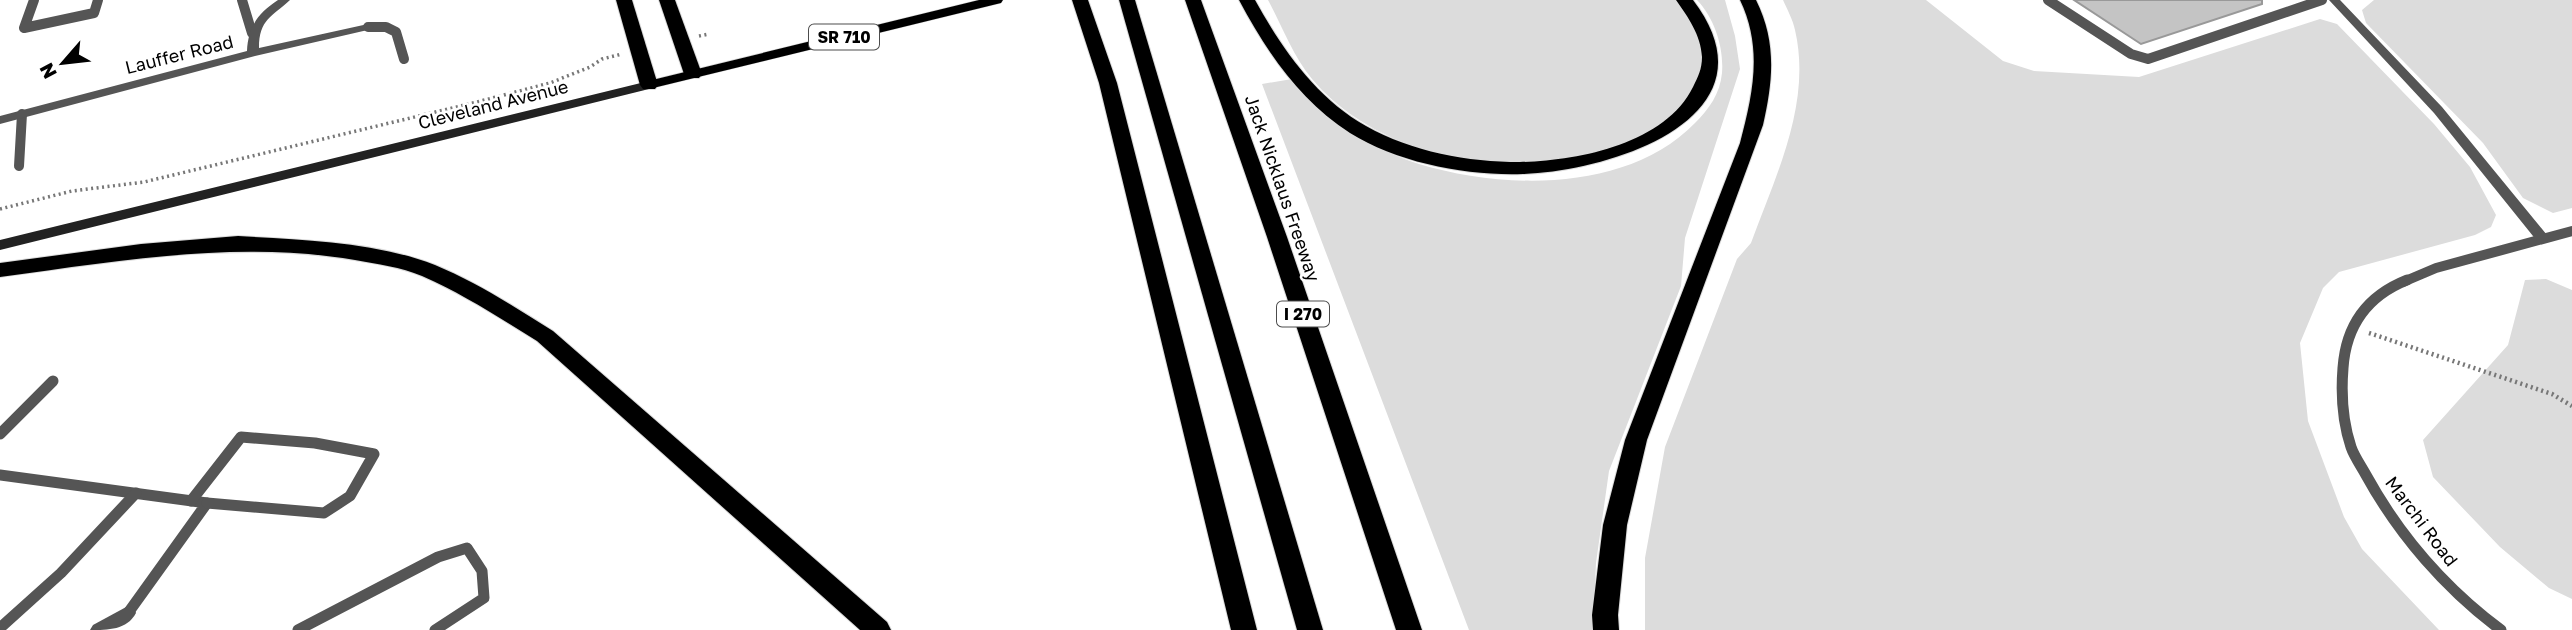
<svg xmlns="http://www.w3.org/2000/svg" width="2572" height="630" viewBox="0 0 2572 630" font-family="'Golos Text',sans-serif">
<rect width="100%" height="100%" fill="#fff"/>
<g fill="#dcdcdc">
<path d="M1268,0H1676C1687,15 1702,31 1704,50C1706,67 1697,92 1686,105C1679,114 1667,122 1658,129C1653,133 1647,140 1642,143C1626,150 1576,163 1559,164C1473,171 1370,148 1312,79C1293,56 1282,26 1268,0Z"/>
<path d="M1697,0H1725L1735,36L1740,69L1685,238L1681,286L1609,471L1596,563L1593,630H1469L1262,84L1292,79C1332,115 1366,148 1419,164C1505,190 1628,192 1695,123C1709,109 1720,94 1722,73C1724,48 1715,19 1697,0Z"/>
<path d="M1783,0H1926L2003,61L2034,71L2139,77L2320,19L2337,24L2434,124L2470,167L2496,215L2491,227L2475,235L2339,272L2323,288L2300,343L2308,421L2344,517L2362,549L2439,630H1645V558L1665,447L1737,259L1751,243C1776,175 1812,103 1795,30C1793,20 1787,9 1783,0Z"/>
<polygon points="2374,0 2572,0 2572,208 2553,213 2523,198 2483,143 2366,23 2362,10"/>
<polygon points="2546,279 2572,290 2572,599 2549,588 2500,547 2433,477 2423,440 2508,345 2525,280"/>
</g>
<polygon fill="#c4c4c4" stroke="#999" stroke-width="2" points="2074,0 2262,0 2262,4 2141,44"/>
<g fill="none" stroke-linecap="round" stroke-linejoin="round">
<g stroke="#dbdbdb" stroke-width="1">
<polygon id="primary" points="979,0 1003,0 1001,3 649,89 642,85 644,82"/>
</g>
<g stroke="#dbdbdb" stroke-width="2">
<g id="motorway">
<polygon points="616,0 632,0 658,85 655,89 643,89 640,85"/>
<polygon points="659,0 675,0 702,74 699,78 687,78 684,74"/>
<polygon points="1072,0 1088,0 1117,83 1257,630 1231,630 1099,83"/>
<polygon points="1119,0 1135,0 1323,630 1297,630"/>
<polygon points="1185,0 1201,0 1287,237 1422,630 1396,630 1267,237"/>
<path d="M1239,0H1255C1282,49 1316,98 1366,126C1412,152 1468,162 1520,162C1577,161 1665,144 1693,87C1698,77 1702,69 1702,57C1701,35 1688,17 1676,0H1693C1782,117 1612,171 1523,174C1467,176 1398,163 1350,133C1300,101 1266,51 1239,0Z"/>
<path d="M1740,0H1756C1777,42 1773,81 1763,125L1647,440L1627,525L1618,615L1619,630H1593L1592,615L1603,525L1625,440L1740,143C1753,94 1763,48 1740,0Z"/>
<path d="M238,236C303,240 373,241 435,265C476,282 515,307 553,331L887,622L891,630H860L537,341C500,318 463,294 422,276C401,267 377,264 355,260C235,240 119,261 0,277V263L141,244Z"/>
</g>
</g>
<g stroke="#777" stroke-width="3.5" stroke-dasharray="2 3.5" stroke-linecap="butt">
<polyline points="699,36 709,34"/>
<polyline points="0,209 72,191 144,182 477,102 550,83 590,67 602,59 622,54"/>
</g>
<polyline stroke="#777" stroke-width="4.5" stroke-dasharray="2 3.5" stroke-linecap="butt" points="2369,333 2552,394 2572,406"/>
<g stroke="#555" stroke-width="10">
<polyline points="34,0 24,28 94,13 98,0"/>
<polyline points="242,0 252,33"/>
<polyline points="2048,0 2131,54 2148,59 2322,0"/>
<polyline points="368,27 386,27 396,32 404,59"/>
<polyline points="19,166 22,114"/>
<polyline points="2403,282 2436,268 2572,231"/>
</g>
<g stroke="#555" stroke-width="11">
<path d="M2407,280C2367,296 2346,325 2343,368C2341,393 2343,423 2351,447C2354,456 2361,466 2366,475C2399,535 2446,589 2501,630"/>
<polyline points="0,434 53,381"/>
<polyline points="0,475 207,503 128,613"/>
<polyline points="191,501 241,437 315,443 374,454 350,496 324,513 207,503"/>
<polyline points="0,628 61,573 136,493"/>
<polyline points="298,630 438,557 467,548 482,571 484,598 435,630"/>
</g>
<g fill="#555" fill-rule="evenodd">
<path d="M278,0H290C272,17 259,19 259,48L368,24L374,27L372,29L255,56L0,124V116L247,51C248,27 258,13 278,0Z"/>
<polygon points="2329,0 2340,0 2442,107 2547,235 2549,238 2547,241 2537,241 2434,113"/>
<path d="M128,606L134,608L136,613C127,630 108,630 90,630L93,625Z"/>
</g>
<polygon fill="#222" fill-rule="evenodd" points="649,81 655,85 653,88 0,250 0,240"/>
<use href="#primary" fill="#000" fill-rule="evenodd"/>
<use href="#motorway" fill="#000" fill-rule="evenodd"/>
</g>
<g text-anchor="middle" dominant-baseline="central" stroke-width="5" stroke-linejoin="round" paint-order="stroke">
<g fill="#fff" stroke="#4c4c4c" stroke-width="2">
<rect x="809" y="24.5" width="70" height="25" rx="5"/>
<rect x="1277" y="301.5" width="52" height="25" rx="5"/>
</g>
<g font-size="16" font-weight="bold" fill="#000">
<text x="844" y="37">SR 710</text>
<text x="1303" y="314">I 270</text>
</g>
<g font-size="18" fill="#000" stroke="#fff">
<text transform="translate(179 54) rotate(-14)">Lauffer Road</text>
<text transform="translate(493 104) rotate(-14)">Cleveland Avenue</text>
<text transform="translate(1283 188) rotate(71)">Jack Nicklaus Freeway</text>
<text transform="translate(2422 521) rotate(53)">Marchi Road</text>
</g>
</g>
<g transform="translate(63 63) rotate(242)" stroke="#ffffff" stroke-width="5" paint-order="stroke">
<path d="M0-5L12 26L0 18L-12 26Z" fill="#000000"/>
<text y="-10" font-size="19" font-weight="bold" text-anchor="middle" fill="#000000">N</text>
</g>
</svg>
